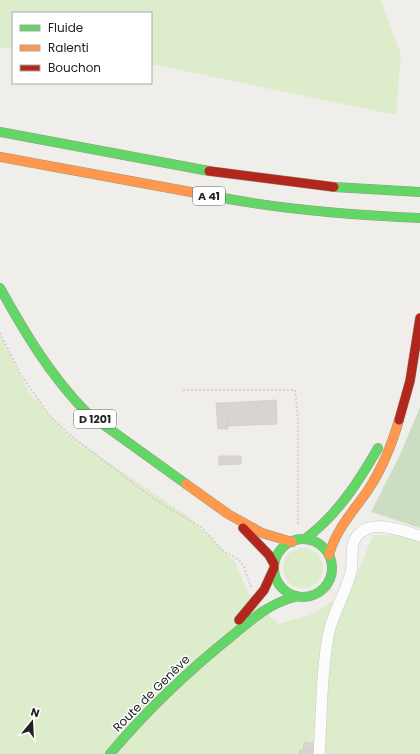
<svg xmlns="http://www.w3.org/2000/svg" width="420" height="754" viewBox="0 0 420 754" font-family="Poppins,sans-serif">
<rect width="100%" height="100%" fill="#f0eeeb"/>
<g fill="#ddeccb">
<polygon points="0,0 381,0 401,55 396,115 151,64 151,13 13,13 13,49 0,47"/>
<polygon points="0,335 29,392 67,434 190,518 235,562 248,593 278,624 310,615 351,590 373,535 420,536 420,754 0,754"/>
<circle cx="303" cy="568" r="20"/>
</g>
<polygon fill="#cbdec1" points="420,407 420,528 371,512 399,457"/>
<g fill="#d7d4d2" stroke="#d3d0cc">
<polygon points="276,400 277,424 228,426 226,403"/>
<polygon points="216,403 226,403 228,429 218,429"/>
<polygon points="219,456 241,456 241,464 219,465"/>
<polygon points="304,742 316,744 314,752 303,751"/>
<polygon points="300,750 315,752 315,754 299,754"/>
</g>
<g fill="none" stroke-linecap="round" stroke-linejoin="round">
<g stroke="#c9c8c7" stroke-width="12">
<path id="street" d="M319,754C322,714 321,672 329,632C334,611 346,592 351,572C354,558 348,542 361,532C376,520 403,531 420,536"/>
</g>
<g stroke="#999a82" stroke-width="10">
<g id="fast">
<polyline points="0,132 209,171"/>
<polyline points="334,187 420,192"/>
<path d="M218,197C284,210 353,215 420,218"/>
<path d="M0,288C25,333 50,375 86,412L186,484"/>
<circle cx="303" cy="568" r="29"/>
<path d="M305,539C337,515 358,483 378,448"/>
<path d="M110,754C147,710 188,671 233,635C252,619 270,603 295,597"/>
</g>
</g>
<g stroke="#999a82" stroke-width="10">
<g id="slow">
<polyline points="0,157 218,197"/>
<polyline points="186,484 228,514 262,533 292,542"/>
<path d="M329,555C336,529 353,512 368,490C382,469 392,444 399,420"/>
</g>
</g>
<g stroke="#999a82" stroke-width="10">
<g id="jam">
<polyline points="209,171 334,187"/>
<polyline points="399,420 410,381 420,318"/>
<polyline points="243,528 269,555 274,564"/>
<polyline points="239,620 264,590 274,568"/>
</g>
</g>
<g stroke="#dccecd" stroke-width="2" stroke-dasharray="2 2" stroke-linecap="butt">
<polyline points="0,333 21,375 50,416 69,434 154,499 201,527 222,550 239,560 244,567 251,587"/>
<polyline points="183,390 295,390 298,418 298,525"/>
<polyline points="314,595 333,589"/>
</g>
<use href="#street" stroke="#fdfcfc" stroke-width="11"/>
<use href="#fast" stroke="#63d668" stroke-width="9"/>
<use href="#slow" stroke="#ff974d" stroke-width="9"/>
<use href="#jam" stroke="#b3261e" stroke-width="9"/>
</g>
<g text-anchor="middle" dominant-baseline="central" stroke-width="3" stroke-linejoin="round" paint-order="stroke">
<g fill="#fff" stroke="#646464" stroke-width="1">
<rect x="193" y="187" width="32" height="18" rx="3"/>
<rect x="74" y="410" width="42" height="18" rx="3"/>
</g>
<g font-size="11" font-weight="bold" fill="#222">
<text x="209" y="196">A 41</text>
<text x="95" y="419">D 1201</text>
</g>
<g font-size="12" fill="#222" stroke="#fff">
<text transform="translate(151 693) rotate(-45)">Route de Genève</text>
</g>
</g>
<rect x="12" y="12" width="140" height="72" fill="#ffffff" stroke="#a7a7a7"/>
<rect x="20" y="25" width="20" height="6" fill="#63d668" stroke="#a7a7a7"/>
<text x="48" y="32" font-size="12" fill="#222222">Fluide</text>
<rect x="20" y="45" width="20" height="6" fill="#ff974d" stroke="#a7a7a7"/>
<text x="48" y="52" font-size="12" fill="#222222">Ralenti</text>
<rect x="20" y="65" width="20" height="6" fill="#b3261e" stroke="#a7a7a7"/>
<text x="48" y="72" font-size="12" fill="#222222">Bouchon</text>
<g transform="translate(32 722) rotate(18)" stroke="#ffffff" stroke-width="3" paint-order="stroke">
<path d="M0-3L7 15L0 10L-7 15Z" fill="#222222"/>
<text y="-6" font-size="11" font-weight="bold" text-anchor="middle" fill="#222222">N</text>
</g>
</svg>
